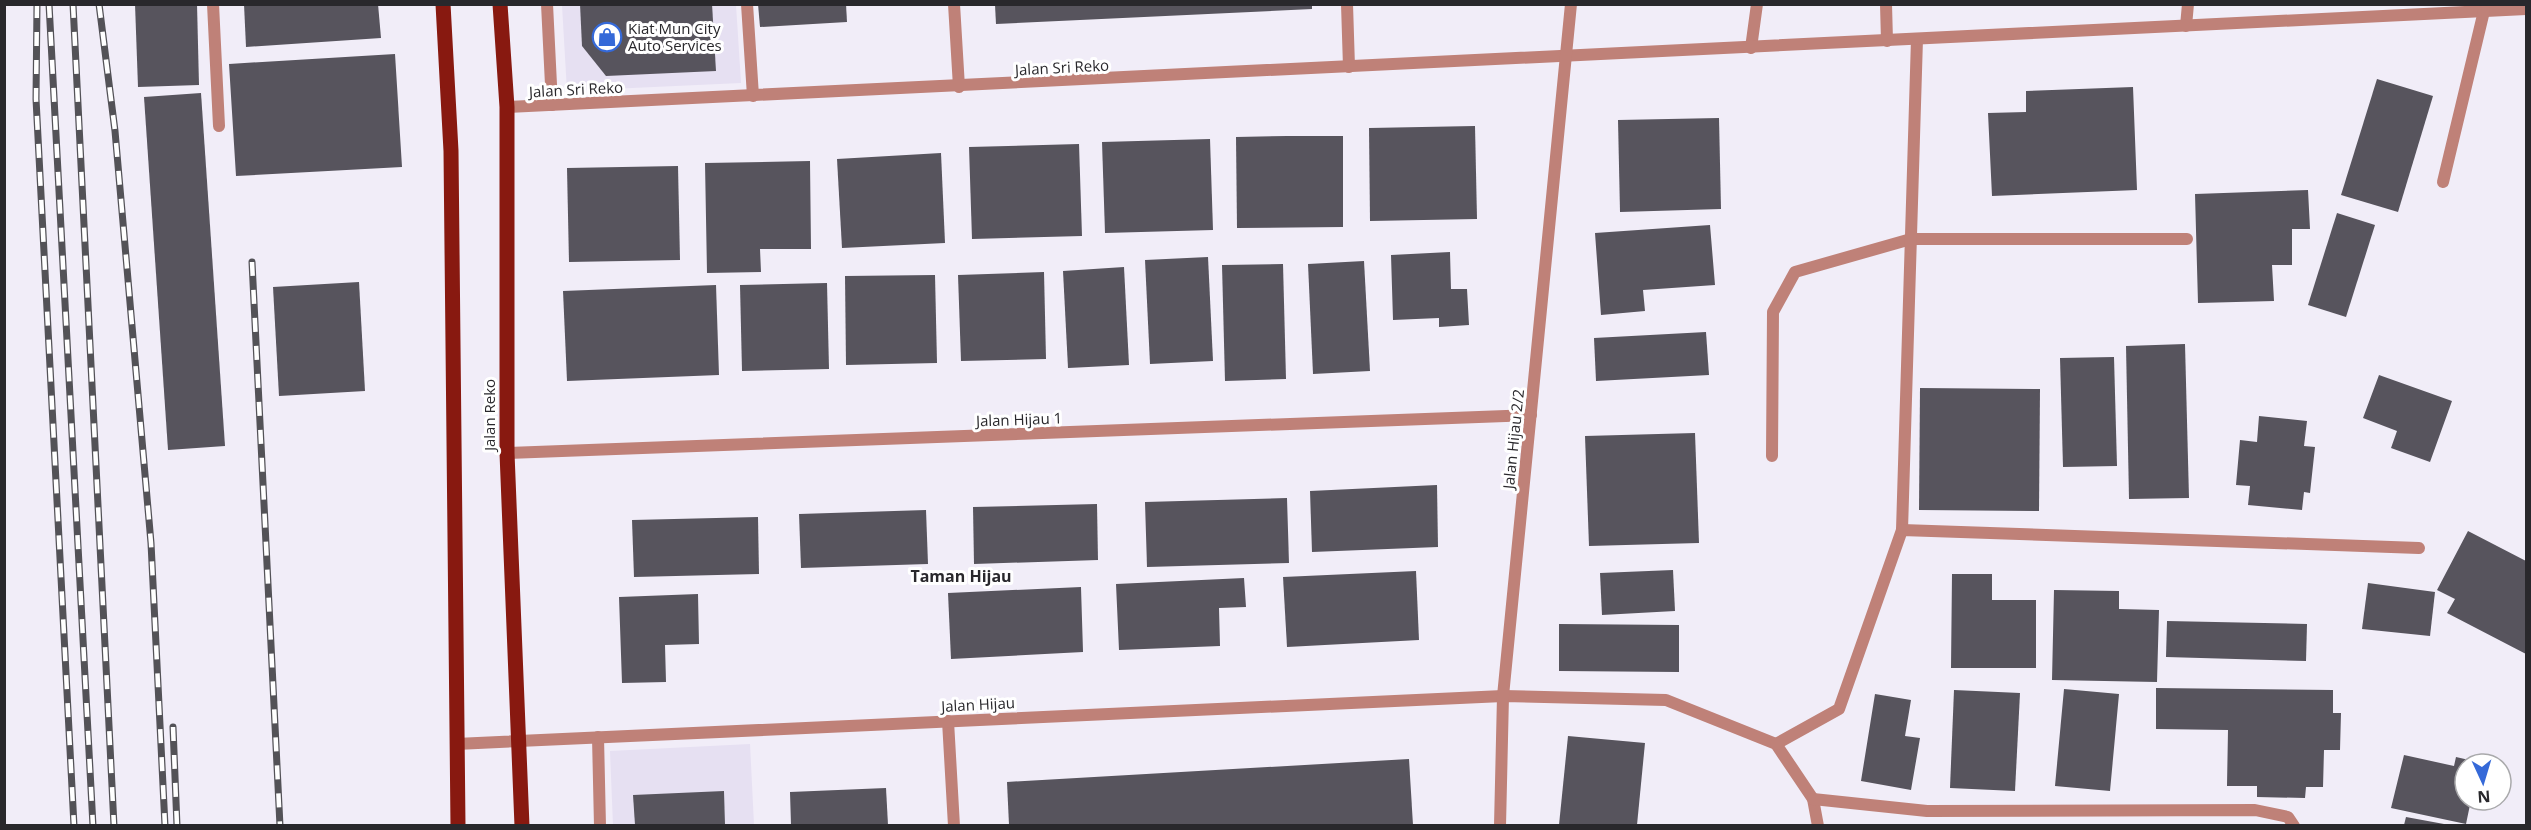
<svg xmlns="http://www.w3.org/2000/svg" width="2531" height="830" viewBox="0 0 2531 830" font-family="'Open Sans',sans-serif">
<rect width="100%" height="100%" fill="#f1edf8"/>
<g fill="#e6e0f2">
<polygon points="562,5 736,5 741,83 567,91"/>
<polygon points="750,744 754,825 613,825 610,751"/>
</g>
<g fill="#57545d">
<polygon points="135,4 197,4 199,85 138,87"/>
<polygon points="244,4 378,4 381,38 246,47"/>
<polygon points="580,4 712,4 716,71 606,76 582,46"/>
<polygon points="758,4 846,4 847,22 760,27"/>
<polygon points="995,5 1312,5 1312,9 996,24"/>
<polygon points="395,54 402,167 236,176 229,64"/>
<polygon points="2377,79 2433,96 2398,212 2341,195"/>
<polygon points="2133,87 2137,190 1992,196 1988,113 2026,112 2026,91"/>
<polygon points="201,93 225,446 168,450 144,97"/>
<polygon points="1719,118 1721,209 1620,212 1618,120"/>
<polygon points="1475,126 1477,219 1370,221 1369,128"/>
<polygon points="1287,136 1343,136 1343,227 1237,228 1236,137"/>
<polygon points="1210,139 1213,230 1105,233 1102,142"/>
<polygon points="1079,144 1082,236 972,239 969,147"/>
<polygon points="941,153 945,243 842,248 837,159"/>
<polygon points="810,161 811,249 760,249 761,272 707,273 705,163"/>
<polygon points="678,166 680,260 569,262 567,168"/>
<polygon points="2308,190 2310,229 2292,229 2292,265 2272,265 2274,301 2198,303 2195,194"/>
<polygon points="2337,213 2375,225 2346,317 2308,305"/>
<polygon points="1710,225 1715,285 1643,290 1645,311 1601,315 1595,233"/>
<polygon points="1450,252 1451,289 1467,289 1469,325 1439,327 1439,318 1393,320 1391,255"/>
<polygon points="1208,257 1213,361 1150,364 1145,260"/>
<polygon points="1364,261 1370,371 1313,374 1308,264"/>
<polygon points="1283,264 1286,379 1225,381 1222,265"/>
<polygon points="1124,267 1129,365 1068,368 1063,271"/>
<polygon points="1044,272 1046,359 961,361 958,275"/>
<polygon points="935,275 937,363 846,365 845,276"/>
<polygon points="359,282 365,391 279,396 273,287"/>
<polygon points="827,283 829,369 742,371 740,285"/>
<polygon points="716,285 719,375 567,381 563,291"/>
<polygon points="1706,332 1709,375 1596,381 1594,338"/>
<polygon points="2185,344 2189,498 2129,499 2126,346"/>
<polygon points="2114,357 2117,466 2063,467 2060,358"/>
<polygon points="2379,375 2452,401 2430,462 2391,448 2397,431 2363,418"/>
<polygon points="1920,388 2040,389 2039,511 1919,510"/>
<polygon points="2259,416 2307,421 2304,446 2315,447 2310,493 2304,492 2302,510 2248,505 2250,486 2236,485 2240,440 2257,442"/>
<polygon points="1695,433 1699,543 1589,546 1585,436"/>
<polygon points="1437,485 1438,547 1312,552 1310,491"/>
<polygon points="1287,498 1289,563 1147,567 1145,502"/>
<polygon points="1097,504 1098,560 974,564 973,507"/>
<polygon points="926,510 928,564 801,568 799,514"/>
<polygon points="758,517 759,574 634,577 632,520"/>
<polygon points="2468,531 2526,561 2526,654 2447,613 2455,599 2437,590"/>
<polygon points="1673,570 1675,611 1602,615 1600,573"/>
<polygon points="1416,571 1419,640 1287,647 1283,577"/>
<polygon points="1952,574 1992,574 1992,600 2036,600 2036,668 1951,668"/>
<polygon points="1244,578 1246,607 1219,608 1220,646 1119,650 1116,584"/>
<polygon points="2368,583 2435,592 2430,636 2362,629"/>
<polygon points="1081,587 1083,652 951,659 948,593"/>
<polygon points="2054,590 2119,591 2119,609 2159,610 2157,682 2052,680"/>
<polygon points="698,594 699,644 665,645 666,682 622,683 619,597"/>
<polygon points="2167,621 2307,624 2306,661 2166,657"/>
<polygon points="1559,624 1679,625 1679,672 1559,671"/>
<polygon points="2156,688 2333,690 2333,713 2341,713 2340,750 2324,750 2323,787 2306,787 2305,798 2257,797 2257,786 2227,786 2228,730 2156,729"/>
<polygon points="2064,689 2119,694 2110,791 2055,786"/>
<polygon points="1954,690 2020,693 2015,791 1950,788"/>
<polygon points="1875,694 1911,700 1905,736 1920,738 1911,790 1861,781"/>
<polygon points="1568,736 1645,743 1637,825 1559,825"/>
<polygon points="2404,755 2454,766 2456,757 2482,763 2465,764 2465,800 2471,800 2466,824 2391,808"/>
<polygon points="1409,759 1413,825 1009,825 1007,782"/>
<polygon points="886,788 888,825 791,825 790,792"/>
<polygon points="724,791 725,825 635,825 633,795"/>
<polygon points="2406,817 2444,824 2444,825 2404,825"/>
</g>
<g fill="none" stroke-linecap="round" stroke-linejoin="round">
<g stroke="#bf8178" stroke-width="12">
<polyline points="213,4 219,126"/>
<polyline points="747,4 753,96"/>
<polyline points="1347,4 1349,67"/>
<polyline points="1772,456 1773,312 1795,272 1911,239 2187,239"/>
<polyline points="1902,530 1917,39"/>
</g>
<g stroke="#bf8178" stroke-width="12">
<polyline points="547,4 552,105"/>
<polyline points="954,4 959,87"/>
<polyline points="1886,4 1887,41"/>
<polyline points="2186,26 2188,4"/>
<polyline points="1751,48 1757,4"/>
<polyline points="507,107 2526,9"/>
<polyline points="2443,182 2484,11"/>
<polyline points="507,453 1531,415"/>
<polyline points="948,721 954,826"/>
<polyline points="598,737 600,826"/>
<polyline points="456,744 1503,696 1666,700 1776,744 1813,799 1818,826"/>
<polyline points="1776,744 1839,709 1902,530 2419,548"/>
<polyline points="1813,799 1927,811 2255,810 2288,817 2294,826"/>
<polyline points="1500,826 1503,696 1571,4"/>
</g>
<g stroke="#881910" stroke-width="15">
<polyline points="443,4 451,151 458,826"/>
<polyline points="500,4 507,107 507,453 522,826"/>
</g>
<g stroke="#535257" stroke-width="7">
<g id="rail">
<polyline points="37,4 36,99 74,826"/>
<polyline points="49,4 93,826"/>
<polyline points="73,4 114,826"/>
<polyline points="99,4 115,131 151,543 165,826"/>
<polyline points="252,262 280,826"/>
<polyline points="173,727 177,826"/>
</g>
</g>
<use href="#rail" stroke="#fff" stroke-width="4.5" stroke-dasharray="14" stroke-linecap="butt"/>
</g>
<defs>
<g id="shop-ring" transform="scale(1.5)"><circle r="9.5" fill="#fff" stroke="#3569d8" stroke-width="1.5"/><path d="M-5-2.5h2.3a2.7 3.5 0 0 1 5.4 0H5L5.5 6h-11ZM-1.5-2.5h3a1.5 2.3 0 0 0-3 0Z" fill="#3569d8"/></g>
</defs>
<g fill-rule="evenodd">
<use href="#shop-ring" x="607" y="37"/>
</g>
<g text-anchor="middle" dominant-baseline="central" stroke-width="6" stroke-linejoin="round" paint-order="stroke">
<g font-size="15" fill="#29282c" stroke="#fff" text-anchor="start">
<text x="628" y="28">Kiat Mun City<tspan x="628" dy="17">Auto Services</tspan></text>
</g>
<g font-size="15" fill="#29282c" stroke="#fff">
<text transform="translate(1062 67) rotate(-3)">Jalan Sri Reko</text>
<text transform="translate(576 89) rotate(-3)">Jalan Sri Reko</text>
<text transform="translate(489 415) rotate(-90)">Jalan Reko</text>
<text transform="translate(1019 419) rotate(-2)">Jalan Hijau 1</text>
<text transform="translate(1513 439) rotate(-84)">Jalan Hijau 2/2</text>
<text transform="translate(978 704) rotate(-3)">Jalan Hijau</text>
</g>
<g font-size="16" font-weight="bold" fill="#29282c" stroke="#fff">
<text x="961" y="576">Taman Hijau</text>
</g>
</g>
<rect width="2531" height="830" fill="none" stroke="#29282c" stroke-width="12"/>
<g transform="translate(2483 782) rotate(176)"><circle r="28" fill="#ffffff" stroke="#a9a9ab" stroke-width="1.5"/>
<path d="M0-4.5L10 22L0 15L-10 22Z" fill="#3569d8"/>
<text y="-9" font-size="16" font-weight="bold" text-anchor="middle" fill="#29282c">N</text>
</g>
</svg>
